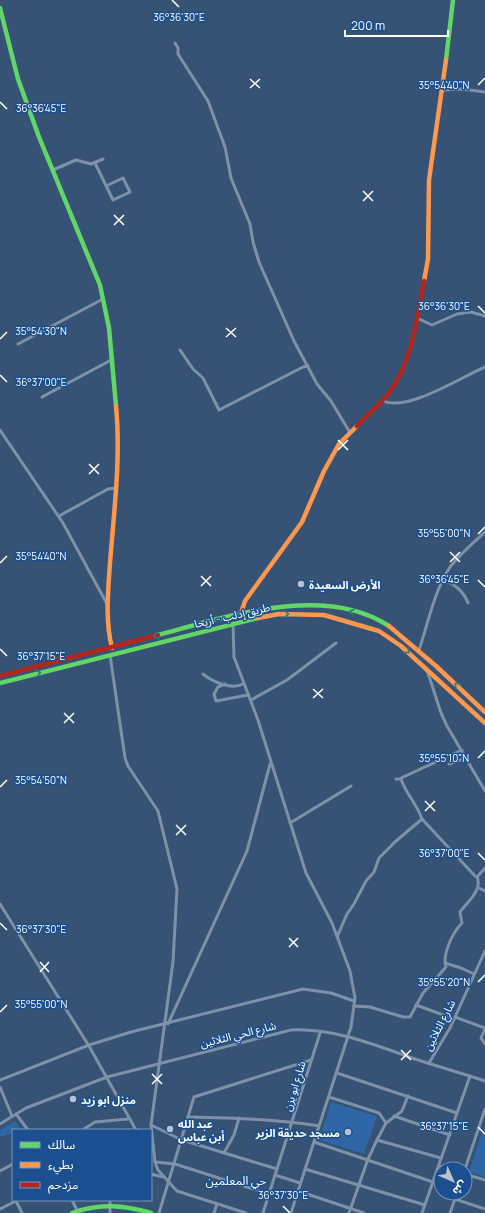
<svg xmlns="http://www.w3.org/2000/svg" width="485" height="1213" viewBox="0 0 485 1213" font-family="Manrope,'Noto Sans Arabic',sans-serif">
<rect width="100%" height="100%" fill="#365274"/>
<g fill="#2f66a5">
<polygon points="331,1102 377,1116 364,1154 319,1140"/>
<polygon points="15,1121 21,1130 13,1130 13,1133 0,1137 0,1130"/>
<polygon points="483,1129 485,1129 485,1177 469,1172"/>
</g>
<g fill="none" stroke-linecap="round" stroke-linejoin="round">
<g stroke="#7d92a8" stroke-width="3">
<polyline points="175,43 178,48 178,54 208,101 225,147 231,178 250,224 253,242 259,262 294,341 317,384 331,401 349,431"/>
<polyline points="443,90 462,89 485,92"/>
<polyline points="95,163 113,200 130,192 123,178 106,186"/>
<polyline points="53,170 76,160 91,164 103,159"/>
<polyline points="417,318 432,325 457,314 471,312 485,316"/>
<polyline points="18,344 103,299"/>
<polyline points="180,350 193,369 203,378 219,410 303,367 308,366"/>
<polyline points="42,397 113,359"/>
<path d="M382,400C405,414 463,376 485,367"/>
<polyline points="0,430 63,523 107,604"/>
<polyline points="59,516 108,489 115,488"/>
<path d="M444,580C454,584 464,592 468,603"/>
<polyline points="233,623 234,657 258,720 306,873 332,923 350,971 355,998 351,1027 291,1213"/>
<path d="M419,650C428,624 434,591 450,567C460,554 473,543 485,532"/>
<polyline points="110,655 125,758 128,766 158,811 177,889 173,962 151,1125 155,1162 158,1170 177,1191 246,1213"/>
<polyline points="427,670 441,713 447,726 485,791"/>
<path d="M203,674C213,682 231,690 243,684"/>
<polyline points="225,684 218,687 214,694 216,701 248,695"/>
<polyline points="251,700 287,680 336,643"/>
<polyline points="449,764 466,758"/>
<polyline points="401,778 462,750"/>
<path d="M396,779H401C406,794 417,804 422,819"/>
<polyline points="290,823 351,786"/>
<polyline points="479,888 485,891"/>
<polyline points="0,904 89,1046 136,1130"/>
<polyline points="337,937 347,914 354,904 366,881 374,872 379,858 396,841 422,819 475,876 477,877 485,868"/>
<polyline points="445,963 461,968 474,974"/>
<polyline points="416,1005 454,1019"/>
<path d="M354,1006L370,1007L403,1017H410L423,993L446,967C442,954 453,932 462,923L460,912C467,902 483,890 477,877"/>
<polyline points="455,1017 485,1028"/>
<polyline points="168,1024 247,851 270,764"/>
<polyline points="485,1029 481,1038 485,1044"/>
<polyline points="429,1063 450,1028 485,951"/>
<polyline points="337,1073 457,1113"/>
<polyline points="0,1080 89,1045 131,1032 303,989 331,993 354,1001"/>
<polyline points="0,1087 12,1116"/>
<polyline points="329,1097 379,1113 386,1123"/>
<polyline points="16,1114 28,1130"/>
<polyline points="394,1116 450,1135"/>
<path d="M188,1117C232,1118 276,1119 319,1126"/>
<path d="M0,1124L26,1108L107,1077L291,1030C333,1028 373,1044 412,1058C436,1066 461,1073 485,1081"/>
<polyline points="151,1125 182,1140 277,1169"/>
<polyline points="85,1130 84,1129 95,1122 128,1119"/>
<polyline points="377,1140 441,1158"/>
<polyline points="314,1142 433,1182"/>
<polyline points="224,1153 234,1135 239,1118"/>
<polyline points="155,1162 175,1164 269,1194"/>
<polyline points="439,1166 449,1169"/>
<polyline points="305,1169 425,1205"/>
<polyline points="465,1169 485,1109"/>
<polyline points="0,1171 13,1164"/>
<polyline points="151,1174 163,1177"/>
<polyline points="465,1174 485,1180"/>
<polyline points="275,1175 300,1183"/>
<polyline points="298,1191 364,1213"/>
<polyline points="455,1199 485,1209"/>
<polyline points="72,1200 77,1210"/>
<polyline points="16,1201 22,1213"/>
<polyline points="0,1209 18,1200"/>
<polyline points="110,1213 110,1200"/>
<polyline points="159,1213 194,1097 311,1060"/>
<polyline points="214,1213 217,1204"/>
<polyline points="263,1213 320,1033"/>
<polyline points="349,1213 368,1159 377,1140 386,1123 402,1111 408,1096"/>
<polyline points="422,1213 470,1076"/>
<polyline points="450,1213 457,1193"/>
</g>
<g stroke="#63d668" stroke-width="4.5">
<polyline points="0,8 18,79 39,137 100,285 109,328 116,406"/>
<polyline points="446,60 453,0"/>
<path d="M158,635C226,617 324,583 389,626"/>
<polyline points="0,683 258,618"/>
<path d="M72,1213C99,1203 124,1205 151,1213"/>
</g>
<g stroke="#ff974d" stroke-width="4.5">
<polyline points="424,281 428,259 429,180 446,60"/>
<polyline points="241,613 245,601 302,522 324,471 339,444 357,426"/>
<polyline points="258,618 279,614 324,615 379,631 401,646 485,723"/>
<polyline points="389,626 436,666 485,712"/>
<path d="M112,648C105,620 108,591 110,563C114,511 121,458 116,406"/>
</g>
<g stroke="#b3261e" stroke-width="4.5">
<path d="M357,426C368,414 382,403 391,390C413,359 417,316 424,281"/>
<polyline points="0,676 158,635"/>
</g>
</g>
<defs><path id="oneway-chevron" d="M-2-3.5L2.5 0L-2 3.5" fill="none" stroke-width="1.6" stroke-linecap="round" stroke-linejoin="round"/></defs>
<g stroke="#317883">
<use href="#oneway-chevron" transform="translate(352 612) rotate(-169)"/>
<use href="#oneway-chevron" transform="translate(286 614) rotate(-1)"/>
<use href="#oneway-chevron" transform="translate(156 636) rotate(165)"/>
<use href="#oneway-chevron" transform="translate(407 651) rotate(43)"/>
<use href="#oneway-chevron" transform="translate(38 673) rotate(-14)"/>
<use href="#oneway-chevron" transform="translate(457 685) rotate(-136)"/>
</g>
<path fill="none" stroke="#fff" stroke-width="1.5" d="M172,0L179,7M250,79L260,88M478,85L485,78M250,88L260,79M0,102L7,109M363,191L373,201M363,201L373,191M114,215L124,225M114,225L124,215M478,306L485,313M226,328L236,337M226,337L236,328M0,339L7,332M0,375L7,382M338,440L348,450M338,450L348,440M89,464L99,474M89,474L99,464M478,534L485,527M450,552L460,562M450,562L460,552M0,563L7,556M201,576L211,586M478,580L485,587M201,586L211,576M0,649L7,656M313,689L323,698M313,698L323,689M64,713L74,723M64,723L74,713M478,758L485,751M0,787L7,780M425,801L435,811M425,811L435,801M176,825L186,835M176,835L186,825M478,853L485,860M0,923L7,930M289,938L298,947M289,947L298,938M40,962L49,972M40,972L49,962M478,982L485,975M0,1012L7,1005M401,1050L411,1060M401,1060L411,1050M152,1074L162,1084M152,1084L162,1074M478,1127L485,1134M283,1206L290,1213"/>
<g fill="#b9c2ce" stroke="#1b4f8f" stroke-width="1.5">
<circle cx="301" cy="584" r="4"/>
<circle cx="73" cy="1099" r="4"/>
<circle cx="170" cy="1129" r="4"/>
<circle cx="348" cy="1132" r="4"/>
</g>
<g text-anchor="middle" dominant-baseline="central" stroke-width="3" stroke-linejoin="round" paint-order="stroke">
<g font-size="11" font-weight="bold" fill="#fff" stroke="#1b4f8f" text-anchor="start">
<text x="309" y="584">الأرض السعيدة</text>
<text x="81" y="1099">منزل ابو زيد</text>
<text x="178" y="1123">عبد الله<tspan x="178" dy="13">أبن عباس</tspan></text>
<text x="340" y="1132" text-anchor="end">مسجد حديقة الزير</text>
</g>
<g font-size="11" fill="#fff" stroke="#1b4f8f">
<text transform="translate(232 615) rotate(-13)">طريق إدلب - أريحا</text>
<text transform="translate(439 1025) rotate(-63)">شارع الثلاثين</text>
<text transform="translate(238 1034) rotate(-14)">شارع الحي الثلاثين</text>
<text transform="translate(294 1086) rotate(-73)">شارع ابو يزن</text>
</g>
<g font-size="12" fill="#fff" stroke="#1b4f8f">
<text x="236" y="1180">حي المعلمين</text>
</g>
</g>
<g font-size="10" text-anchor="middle" fill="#fff" stroke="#1b4f8f" stroke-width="3" stroke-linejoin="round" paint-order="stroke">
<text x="179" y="21">36°36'30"E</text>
<text x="444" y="89">35°54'40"N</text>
<text x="41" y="112">36°36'45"E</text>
<text x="444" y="310">36°36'30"E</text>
<text x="41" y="335">35°54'30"N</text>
<text x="41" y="386">36°37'00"E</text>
<text x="444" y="537">35°55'00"N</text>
<text x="41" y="560">35°54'40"N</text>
<text x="444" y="583">36°36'45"E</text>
<text x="41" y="660">36°37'15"E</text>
<text x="444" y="762">35°55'10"N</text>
<text x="41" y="784">35°54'50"N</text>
<text x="444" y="857">36°37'00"E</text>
<text x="41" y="933">36°37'30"E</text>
<text x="444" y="986">35°55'20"N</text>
<text x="41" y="1008">35°55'00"N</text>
<text x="444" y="1130">36°37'15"E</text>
<text x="283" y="1199">36°37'30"E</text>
</g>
<rect x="12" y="1129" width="140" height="72" fill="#1b4f8f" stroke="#7695bc"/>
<rect x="20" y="1142" width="20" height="6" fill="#63d668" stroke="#7695bc"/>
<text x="48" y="1149" font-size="12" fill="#ffffff">سالك</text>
<rect x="20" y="1162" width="20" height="6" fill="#ff974d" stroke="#7695bc"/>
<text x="48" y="1169" font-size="12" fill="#ffffff">بطيء</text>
<rect x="20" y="1182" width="20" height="6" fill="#b3261e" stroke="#7695bc"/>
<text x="48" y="1189" font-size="12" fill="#ffffff">مزدحم</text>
<g transform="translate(453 1181) rotate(135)"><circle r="19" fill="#1b4f8f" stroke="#7695bc"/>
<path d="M0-3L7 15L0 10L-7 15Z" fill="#b9c2ce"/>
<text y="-6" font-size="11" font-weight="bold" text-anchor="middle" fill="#ffffff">ش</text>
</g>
<path d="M345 30v6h103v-6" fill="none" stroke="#ffffff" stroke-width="2"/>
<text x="351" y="30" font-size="12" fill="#ffffff" stroke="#1b4f8f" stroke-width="3" paint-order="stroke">200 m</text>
</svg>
